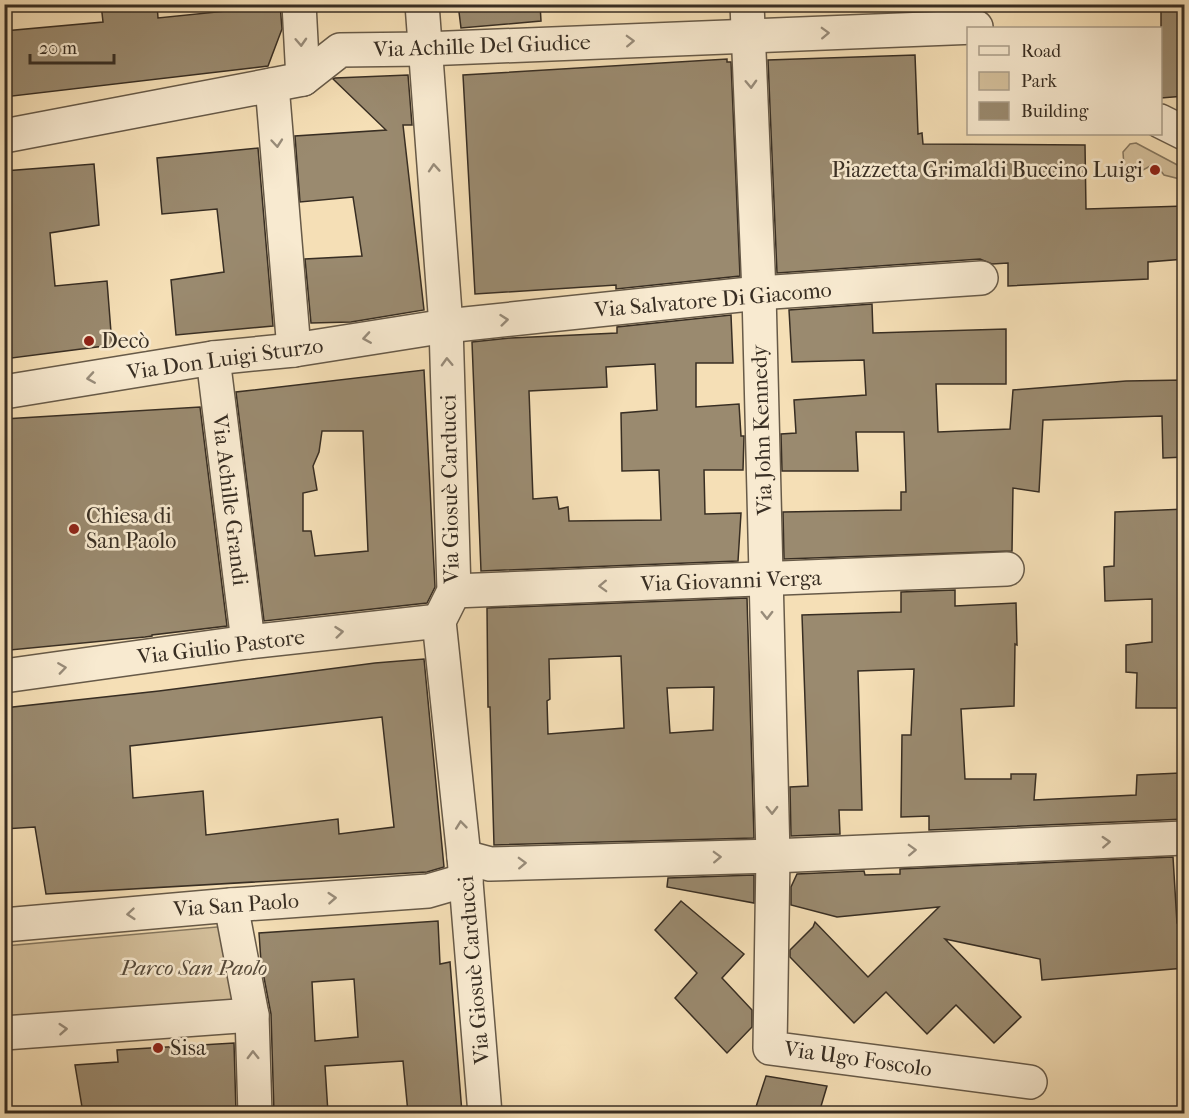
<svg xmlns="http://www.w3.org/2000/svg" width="1189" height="1118" viewBox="0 0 1189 1118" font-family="'IM FELL French Canon',serif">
<rect width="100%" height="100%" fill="#f5dfb6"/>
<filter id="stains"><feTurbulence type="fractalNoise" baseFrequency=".00333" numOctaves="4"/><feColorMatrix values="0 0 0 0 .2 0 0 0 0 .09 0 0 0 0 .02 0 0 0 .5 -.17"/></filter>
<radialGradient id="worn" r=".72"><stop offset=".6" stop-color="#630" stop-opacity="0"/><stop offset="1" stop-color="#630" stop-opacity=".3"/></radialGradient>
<g fill="#d5c19d" stroke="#867860" stroke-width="1.5">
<polygon points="1136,143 1183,168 1180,179 1164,175 1157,166 1152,165 1143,170 1124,167 1123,152 1130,144"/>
<polygon points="228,926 236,1004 5,1018 5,946"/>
</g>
<g fill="#9a8a6f" stroke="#382e23" stroke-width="1.5" fill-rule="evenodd">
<polygon points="101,4 157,4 158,18 257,8 257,4 280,4 282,29 268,66 4,97 4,31 103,22"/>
<polygon points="458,4 540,4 541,21 461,28"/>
<polygon points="1161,4 1185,4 1185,96 1161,98"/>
<polygon points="915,55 918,134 922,133 923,144 1085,145 1086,209 1185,206 1185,259 1148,262 1148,279 1008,286 1008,263 992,264 980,259 777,273 768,60"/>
<polygon points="727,59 727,62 731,62 740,276 616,289 616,285 475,294 463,75"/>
<polygon points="408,75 412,125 403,125 424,310 351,322 311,323 305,259 362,256 353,197 300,202 295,136 386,130 333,79 335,78"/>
<polygon points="258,148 273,326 176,335 171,280 224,272 217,209 162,214 157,158"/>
<polygon points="94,164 99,225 50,233 55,286 107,281 112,345 4,359 4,171"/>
<polygon points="872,304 873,333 1006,329 1006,384 936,384 938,432 1010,429 1013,390 1126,381 1185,380 1185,457 1163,458 1162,416 1043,420 1039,492 1013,488 1012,551 784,559 783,512 901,510 901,492 906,492 904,432 856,432 858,471 782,471 781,434 796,433 794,400 866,395 864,360 792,362 789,310"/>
<path d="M731,315L733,363H696V407L739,404L741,436H744L743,470H704L705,514L741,513L738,561L481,571L472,342L511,338L617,333V327ZM655,364L657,410L621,413L622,471L659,470L661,520L569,521L568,507L559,509L557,497L533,499L529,391L607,387L606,367Z"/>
<path d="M424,370L435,587L427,603L264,621L236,392ZM322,431H363L368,551L315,556L311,531H303V493L317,490L313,466L319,452Z"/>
<polygon points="200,407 227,626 152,635 152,636 145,637 10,650 4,588 4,419"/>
<polygon points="1185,509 1185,671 1179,671 1179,708 1136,708 1137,673 1126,672 1126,645 1152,642 1152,599 1105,601 1104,567 1114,566 1115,512"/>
<polygon points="955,590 955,606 1016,603 1017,645 1015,644 1014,706 961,709 965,779 1011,779 1011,774 1036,774 1034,800 1136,795 1137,775 1180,773 1181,798 1185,797 1185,819 929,830 929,816 901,817 902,735 911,735 914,669 858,671 862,810 839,810 840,834 791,836 790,787 808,786 802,615 901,612 901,592"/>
<path d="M747,598L754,838L494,845L490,707H488L487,608ZM621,656L624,728L548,734L547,701L550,699L549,659ZM714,687L713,730L670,733L667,688Z"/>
<path d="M424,659L444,867L427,872L46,894L35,827L4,829V708L159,691L375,663ZM382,717L394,827L339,834L338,819L206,835L203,791L133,798L130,746Z"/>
<polygon points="1173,857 1177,923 1185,923 1185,968 1042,980 1040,959 945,939 1021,1017 994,1043 956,1005 927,1034 886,992 854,1023 790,957 790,950 813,927 815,922 868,977 939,907 837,917 791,905 791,887 797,874 864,871 865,875 900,874 900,869"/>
<polygon points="754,875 754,903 667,887 668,878"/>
<polygon points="681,901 744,954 722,978 752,1010 752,1027 727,1053 675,998 697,973 655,930"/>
<path d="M438,921L440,964L450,962L462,1113H408L403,1061L325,1066L328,1113H274L271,1014L261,962L259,933ZM354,979L358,1037L315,1041L312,982Z"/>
<polygon points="234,1043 236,1113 83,1113 75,1065 118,1062 117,1050"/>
<polygon points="766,1076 827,1086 819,1113 754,1113"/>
</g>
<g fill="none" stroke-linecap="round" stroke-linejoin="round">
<g stroke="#675a48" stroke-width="36">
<g id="street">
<polyline points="299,4 303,79"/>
<polyline points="422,4 446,326 454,591 439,621 464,857 485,1114"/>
<polyline points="747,4 759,293 773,856 770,1048 1030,1082"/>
<polyline points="272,85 294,350"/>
<polyline points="1160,121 1184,133"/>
<polyline points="4,136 303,79 340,50 424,49 976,27"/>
<polyline points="213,358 248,642"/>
<polyline points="4,392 213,358 294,350 446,326 759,293 981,278"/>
<polyline points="454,591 1007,569"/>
<polyline points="4,676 248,642 439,621"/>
<polyline points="464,857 490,864 773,856 1184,838"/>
<polyline points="231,905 252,1015 255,1114"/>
<polyline points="4,925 231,905 428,891 466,880"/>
<polyline points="4,1033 252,1015"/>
</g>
</g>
<use href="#street" stroke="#f8ead0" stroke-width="33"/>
</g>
<defs><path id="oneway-chevron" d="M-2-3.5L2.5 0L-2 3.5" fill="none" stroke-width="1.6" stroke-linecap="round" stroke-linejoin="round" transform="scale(1.5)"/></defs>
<g stroke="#988c7a">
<use href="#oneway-chevron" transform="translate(825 33) rotate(-2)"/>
<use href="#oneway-chevron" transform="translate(630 41) rotate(-2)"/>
<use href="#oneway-chevron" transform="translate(301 42) rotate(87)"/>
<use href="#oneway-chevron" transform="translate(751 84) rotate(88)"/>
<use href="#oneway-chevron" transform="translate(277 143) rotate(85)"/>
<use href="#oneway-chevron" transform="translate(434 168) rotate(-94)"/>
<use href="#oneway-chevron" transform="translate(504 320) rotate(-6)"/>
<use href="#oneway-chevron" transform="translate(367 338) rotate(171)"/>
<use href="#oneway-chevron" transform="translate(447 362) rotate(-92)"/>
<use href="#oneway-chevron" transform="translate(91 378) rotate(171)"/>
<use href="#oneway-chevron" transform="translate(603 586) rotate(178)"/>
<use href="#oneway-chevron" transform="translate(767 615) rotate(89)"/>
<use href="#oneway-chevron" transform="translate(339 632) rotate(-6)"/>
<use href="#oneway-chevron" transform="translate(62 668) rotate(-8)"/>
<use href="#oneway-chevron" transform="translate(772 810) rotate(89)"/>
<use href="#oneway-chevron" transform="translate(461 825) rotate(-96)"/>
<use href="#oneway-chevron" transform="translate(1106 842) rotate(-3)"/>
<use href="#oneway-chevron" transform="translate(912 850) rotate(-2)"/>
<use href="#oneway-chevron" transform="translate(717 857) rotate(-2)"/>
<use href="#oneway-chevron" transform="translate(522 863) rotate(-2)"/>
<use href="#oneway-chevron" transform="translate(332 898) rotate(-4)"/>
<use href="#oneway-chevron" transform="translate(131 914) rotate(175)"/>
<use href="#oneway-chevron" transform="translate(63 1029) rotate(-4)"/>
<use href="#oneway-chevron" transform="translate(253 1055) rotate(-91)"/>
</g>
<g fill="#8f2418" stroke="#f8ead0" stroke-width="2">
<circle cx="1155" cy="170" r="6"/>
<circle cx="89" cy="341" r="6"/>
<circle cx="74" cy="529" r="6"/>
<circle cx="158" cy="1048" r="6"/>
</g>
<g text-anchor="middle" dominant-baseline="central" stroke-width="5" stroke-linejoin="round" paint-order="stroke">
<g font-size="22" fill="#382e23" stroke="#f8ead0">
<text transform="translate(482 46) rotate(-2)">Via Achille Del Giudice</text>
<text transform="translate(713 300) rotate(-5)">Via Salvatore Di Giacomo</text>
<text transform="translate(225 359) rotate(-8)">Via Don Luigi Sturzo</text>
<text transform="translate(762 430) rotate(-92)">Via John Kennedy</text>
<text transform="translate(450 489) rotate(-91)">Via Giosuè Carducci</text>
<text transform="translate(230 500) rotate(83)">Via Achille Grandi</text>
<text transform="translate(731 581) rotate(-2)">Via Giovanni Verga</text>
<text transform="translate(221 647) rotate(-7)">Via Giulio Pastore</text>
<text transform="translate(236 905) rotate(-4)">Via San Paolo</text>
<text transform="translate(474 970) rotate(-95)">Via Giosuè Carducci</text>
<text transform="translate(858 1059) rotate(8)">Via Ugo Foscolo</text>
</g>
<g font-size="22" fill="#382e23" stroke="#f8ead0" text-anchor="start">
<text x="1143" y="170" text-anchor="end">Piazzetta Grimaldi Buccino Luigi</text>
<text x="101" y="341">Decò</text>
<text x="86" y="516">Chiesa di<tspan x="86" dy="25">San Paolo</tspan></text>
<text x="170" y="1048">Sisa</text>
</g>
<g font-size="22" font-style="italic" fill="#574b3b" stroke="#f8ead0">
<text x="194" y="968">Parco San Paolo</text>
</g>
</g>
<rect width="1189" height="1118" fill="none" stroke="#f5dfb6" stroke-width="24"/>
<rect x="6" y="6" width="1177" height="1106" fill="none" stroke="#382e23" stroke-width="3"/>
<rect x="12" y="12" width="1165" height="1094" fill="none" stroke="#382e23" stroke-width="1.5"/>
<rect x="967" y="27" width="195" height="108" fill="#f8ead0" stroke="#ab9f8b" stroke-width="1.5"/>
<rect x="979" y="46" width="30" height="9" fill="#f8ead0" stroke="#ab9f8b" stroke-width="1.5"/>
<text x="1021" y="57" font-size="18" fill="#382e23">Road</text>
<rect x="979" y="72" width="30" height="18" fill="#d5c19d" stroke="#ab9f8b" stroke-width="1.5"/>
<text x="1021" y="87" font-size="18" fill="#382e23">Park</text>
<rect x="979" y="102" width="30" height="18" fill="#9a8a6f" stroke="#ab9f8b" stroke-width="1.5"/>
<text x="1021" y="117" font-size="18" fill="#382e23">Building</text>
<path d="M30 54v9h84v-9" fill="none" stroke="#382e23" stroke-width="3"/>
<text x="39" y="54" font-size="18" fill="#382e23" stroke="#f8ead0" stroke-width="4.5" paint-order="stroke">20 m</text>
<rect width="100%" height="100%" filter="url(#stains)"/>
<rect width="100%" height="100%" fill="url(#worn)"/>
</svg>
